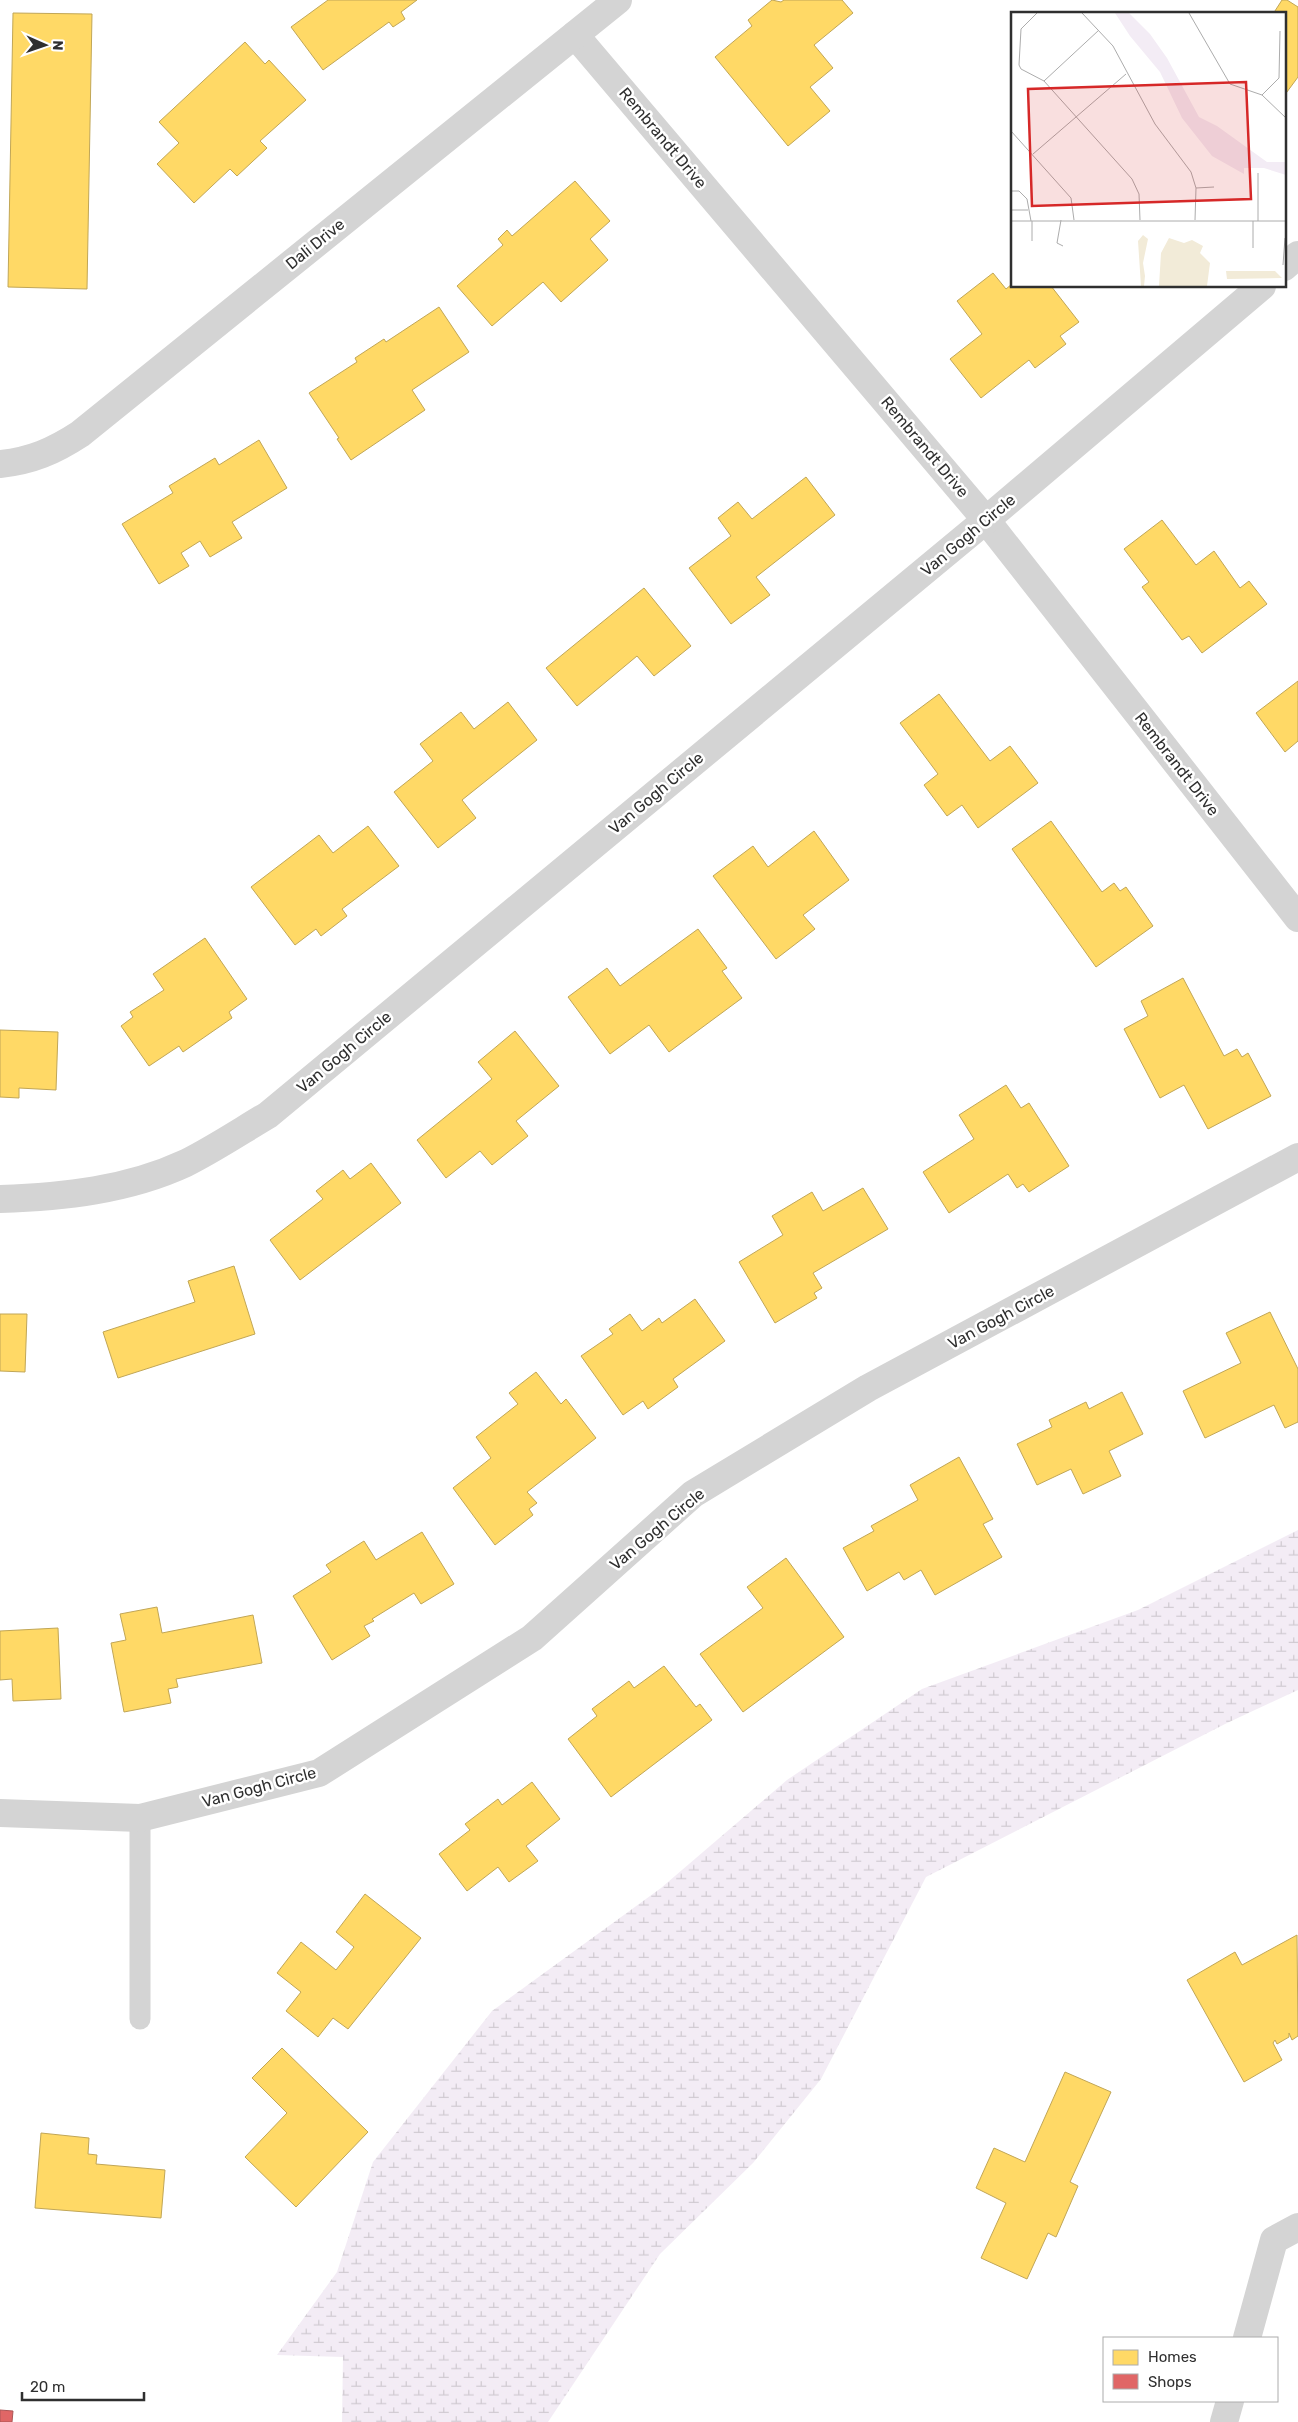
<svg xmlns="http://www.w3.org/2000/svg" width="1298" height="2422" viewBox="0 0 1298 2422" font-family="Rubik,sans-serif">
<defs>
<pattern id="wetland-marsh" width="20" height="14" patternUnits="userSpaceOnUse" patternTransform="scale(1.25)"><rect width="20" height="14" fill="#f3ecf5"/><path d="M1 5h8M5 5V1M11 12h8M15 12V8" fill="none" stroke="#d1cbd2"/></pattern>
</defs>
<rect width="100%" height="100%" fill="#fff"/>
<polygon fill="url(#wetland-marsh)" points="1298,1530 1298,1690 1227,1723 926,1877 821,2079 753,2163 660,2254 548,2422 342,2422 343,2357 277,2355 337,2272 373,2162 492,2011 661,1888 787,1780 922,1689 1138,1610"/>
<g fill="#ffd966" stroke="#c1a656">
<polygon points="328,0 417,0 401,12 405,19 393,27 389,22 323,70 291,27"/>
<polygon points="772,0 781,2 784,0 842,0 853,13 814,45 833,68 810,87 830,111 788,146 715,57 752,26 748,20"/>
<polygon points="1282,0 1287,0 1298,7 1298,77 1284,96 1284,14 1273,14"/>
<polygon points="13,13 92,14 87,289 8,287"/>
<polygon points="245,42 265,64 269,60 306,100 260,141 267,148 237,176 230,169 194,203 157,164 179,143 159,122"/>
<polygon points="575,181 610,221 590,239 608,260 561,302 543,282 492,326 457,286 503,245 498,239 507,230 512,236"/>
<polygon points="993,273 1006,289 1012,284 1012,286 1051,286 1079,322 1060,336 1066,344 1035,368 1029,360 981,398 950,359 982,334 957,301"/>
<polygon points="439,307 469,352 412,390 425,410 351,460 337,439 339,438 309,393 357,362 355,358 384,339 386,342"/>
<polygon points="259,440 287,488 232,522 242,538 210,557 200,541 181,553 189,566 159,584 122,524 173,493 169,486 215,458 219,465"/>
<polygon points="806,477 835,515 756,577 770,595 731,624 689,568 731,536 718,518 738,502 752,519"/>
<polygon points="1162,520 1196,565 1214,551 1240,588 1249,581 1267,604 1202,653 1189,636 1182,640 1142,587 1149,582 1124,549"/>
<polygon points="644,588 691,646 654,676 637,656 577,706 546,668"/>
<polygon points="1298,681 1298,741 1285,752 1256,713"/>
<polygon points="939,694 990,761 1010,746 1038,783 978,828 962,805 947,816 924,785 938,774 900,723"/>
<polygon points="508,702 537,740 462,800 476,818 438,848 394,792 433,761 420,744 461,712 474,729"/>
<polygon points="1051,821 1102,892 1114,883 1120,891 1126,887 1153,926 1096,967 1012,849"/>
<polygon points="368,826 399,866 342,909 347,916 321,936 316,929 295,945 251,887 319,835 333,853"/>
<polygon points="814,831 849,880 803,915 815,929 776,959 713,876 753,846 768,867"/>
<polygon points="698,929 727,968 722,971 742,998 669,1052 649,1025 610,1054 568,997 607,968 620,986"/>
<polygon points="205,938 247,999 229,1012 232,1018 183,1052 179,1046 149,1066 121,1026 133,1017 130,1012 164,990 153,974"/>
<polygon points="1183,978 1224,1056 1237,1049 1242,1057 1248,1053 1271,1096 1208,1129 1184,1085 1160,1098 1124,1029 1148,1016 1141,1001"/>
<polygon points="0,1030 58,1032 56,1090 19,1088 19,1098 0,1097"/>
<polygon points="515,1031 559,1086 516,1121 528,1136 492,1165 480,1151 446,1178 417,1140 492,1079 478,1062"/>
<polygon points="1006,1085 1021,1108 1029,1103 1069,1166 1029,1192 1023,1184 1017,1188 1008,1174 949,1213 923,1172 974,1139 959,1115"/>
<polygon points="371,1163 401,1203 300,1280 270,1240 323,1199 316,1191 343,1170 350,1179"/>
<polygon points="863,1188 888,1229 813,1273 822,1288 814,1293 817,1298 775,1323 739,1262 783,1235 772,1216 812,1192 823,1211"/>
<polygon points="234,1266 255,1334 118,1378 103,1332 195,1302 188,1281"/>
<polygon points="695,1299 725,1341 673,1379 678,1387 648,1409 643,1401 623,1415 581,1356 613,1334 609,1329 630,1314 642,1331 659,1318 662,1323"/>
<polygon points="1270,1312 1298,1369 1298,1422 1285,1428 1274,1405 1205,1438 1183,1391 1241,1363 1226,1333"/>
<polygon points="0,1314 27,1314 25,1372 0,1371"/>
<polygon points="536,1372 561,1404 566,1399 596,1438 527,1492 537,1503 529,1509 533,1515 495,1545 453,1488 491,1458 476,1437 518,1404 509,1393"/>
<polygon points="1122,1392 1143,1434 1109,1451 1121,1476 1083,1494 1071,1469 1037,1485 1017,1444 1052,1427 1049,1420 1086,1402 1089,1409"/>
<polygon points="959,1457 993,1519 983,1524 1002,1557 935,1595 921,1570 904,1580 899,1572 867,1591 843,1548 874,1531 871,1526 918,1500 910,1485"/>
<polygon points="422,1532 454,1584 421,1604 414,1593 372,1619 374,1621 364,1626 370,1636 332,1660 293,1596 331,1572 326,1565 364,1541 376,1560"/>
<polygon points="786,1558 844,1637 743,1712 700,1654 763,1608 747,1587"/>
<polygon points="157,1607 162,1633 253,1615 262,1663 176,1679 178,1687 168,1689 171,1703 124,1712 111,1643 126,1640 120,1614"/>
<polygon points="58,1628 61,1699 13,1701 12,1679 0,1680 0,1631"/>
<polygon points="664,1666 696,1707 700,1704 712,1720 611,1797 568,1739 597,1716 592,1709 629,1681 634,1688"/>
<polygon points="532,1782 560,1819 526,1846 538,1861 509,1882 498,1867 467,1891 439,1854 470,1830 465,1824 498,1799 502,1805"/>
<polygon points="365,1894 421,1938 348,2029 333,2018 318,2037 286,2011 301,1992 277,1973 301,1942 336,1970 354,1947 336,1932"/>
<polygon points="1297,1935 1298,2036 1292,2040 1289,2033 1289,2037 1277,2044 1275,2040 1273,2043 1282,2060 1244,2082 1187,1980 1235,1952 1242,1965"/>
<polygon points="282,2048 368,2132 296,2207 245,2157 287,2113 252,2078"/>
<polygon points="1065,2072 1111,2092 1070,2182 1078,2186 1056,2237 1048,2233 1027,2279 981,2258 1006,2203 976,2188 994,2148 1025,2162"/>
<polygon points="41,2133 89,2138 88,2154 97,2155 96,2164 165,2170 161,2218 35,2208"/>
</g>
<polygon fill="#e06666" stroke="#ab5656" points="0,2410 13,2411 12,2422 0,2422"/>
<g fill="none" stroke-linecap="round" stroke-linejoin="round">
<polyline stroke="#d4d4d4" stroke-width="21" points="140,1818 140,2019"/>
<g stroke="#d4d4d4" stroke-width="28">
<polyline points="575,35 986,520 1298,918"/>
<polyline points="1284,267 1298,255"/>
<path d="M0,464C31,461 54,451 80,434L618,0"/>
<path d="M0,1199C63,1197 128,1190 186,1163C214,1149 241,1131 268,1115L986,520L1262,286"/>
<polyline points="0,1813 140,1818 319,1773 532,1638 693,1494 868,1388 1298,1157"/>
<polyline points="1247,2338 1274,2240 1298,2227"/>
<polyline points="1224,2422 1230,2401"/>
</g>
</g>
<g text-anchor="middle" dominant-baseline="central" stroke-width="5" stroke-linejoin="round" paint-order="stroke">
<g font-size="16" fill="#2f2f2f" stroke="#fff">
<text transform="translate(663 138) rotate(50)">Rembrandt Drive</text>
<text transform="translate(315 244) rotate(-39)">Dali Drive</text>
<text transform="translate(925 447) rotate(50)">Rembrandt Drive</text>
<text transform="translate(968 535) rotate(-40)">Van Gogh Circle</text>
<text transform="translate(1177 764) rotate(52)">Rembrandt Drive</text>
<text transform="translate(656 793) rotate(-40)">Van Gogh Circle</text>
<text transform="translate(344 1052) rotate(-40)">Van Gogh Circle</text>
<text transform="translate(1001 1317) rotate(-28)">Van Gogh Circle</text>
<text transform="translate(657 1529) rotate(-40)">Van Gogh Circle</text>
<text transform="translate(259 1787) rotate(-15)">Van Gogh Circle</text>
</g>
</g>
<g transform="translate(1011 12)">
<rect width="275" height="275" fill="#fff"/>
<path d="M104,1H118L139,22L156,46L188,105L206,114L256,150H275V163L253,156H233V162L201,144L171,106L149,60L119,24Z" fill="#f3ecf5"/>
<path d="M132,223L137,227L132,251L134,264L133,274H130L127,229ZM158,226L173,231L181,228L192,234L189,241L199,251L196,274H148L150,241ZM215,259H264L271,266L216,267Z" fill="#f2ebd8"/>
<path fill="none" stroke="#acacac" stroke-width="1" d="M26,1L10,17L8,53L10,57L33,69L121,167L128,182L129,208M71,1L102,34L144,112L180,160L185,176L184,208M178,1L219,72L251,83L275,106M33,69L88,18M251,83L268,66L269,19M0,119L60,186L63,208M22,142L115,62M185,176L203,175M0,179H8L16,187L20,209M0,198H17M50,208L46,231L52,234M0,209H275M21,209V229M247,209V161M242,236V209M272,253L274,226"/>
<path fill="#d62828" fill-opacity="0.15" stroke="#d62828" stroke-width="2.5" d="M235,70L240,187L21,194L17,77Z"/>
<rect width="275" height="275" fill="none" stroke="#2f2f2f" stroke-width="2.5"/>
</g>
<rect x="1103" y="2337" width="175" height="65" fill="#ffffff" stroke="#acacac"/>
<rect x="1113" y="2350" width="25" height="15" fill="#ffd966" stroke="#acacac"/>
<text x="1148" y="2362" font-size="15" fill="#2f2f2f">Homes</text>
<rect x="1113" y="2374" width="25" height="15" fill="#e06666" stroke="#acacac"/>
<text x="1148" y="2387" font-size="15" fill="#2f2f2f">Shops</text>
<g transform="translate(45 45) rotate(92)" stroke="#ffffff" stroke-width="4" paint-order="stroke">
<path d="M0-4L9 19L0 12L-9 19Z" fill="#2f2f2f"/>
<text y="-8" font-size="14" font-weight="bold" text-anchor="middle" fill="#2f2f2f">N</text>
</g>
<path d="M22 2392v8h122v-8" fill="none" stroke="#2f2f2f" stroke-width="2.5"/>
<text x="30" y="2392" font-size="15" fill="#2f2f2f" stroke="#ffffff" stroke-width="4" paint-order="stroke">20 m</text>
</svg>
